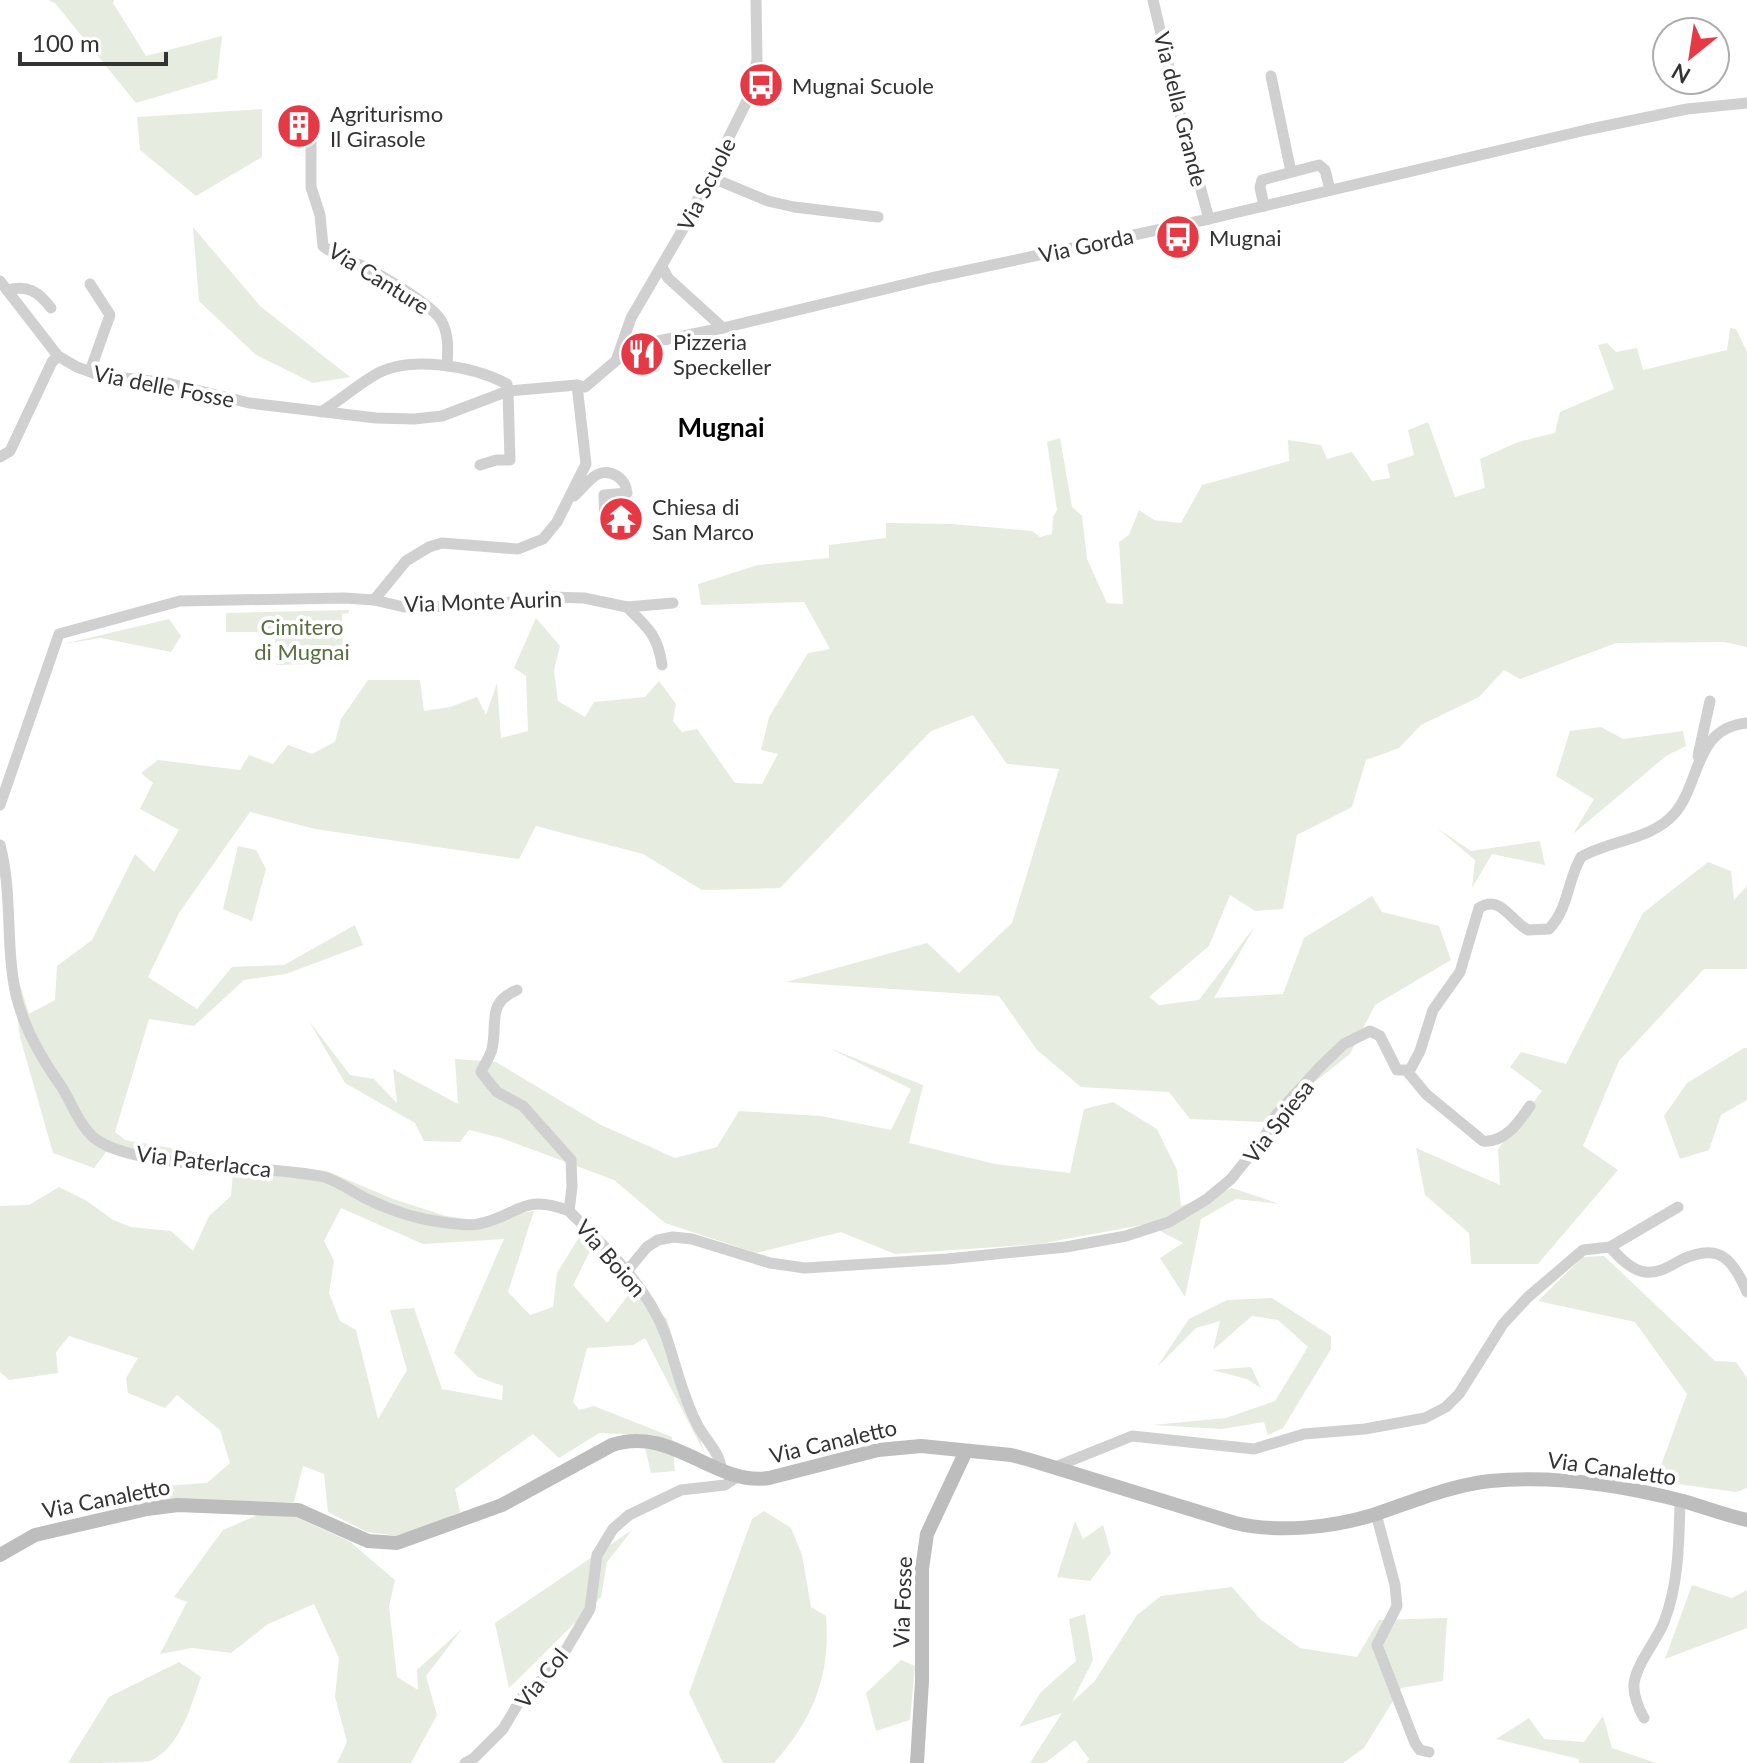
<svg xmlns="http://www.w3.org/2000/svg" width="1747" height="1763" viewBox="0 0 1747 1763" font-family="Lato,sans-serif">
<rect width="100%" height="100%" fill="#fff"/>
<g fill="#e6ecdf" fill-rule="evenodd">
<polygon points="48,0 114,0 113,3 146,56 222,36 217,79 136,103 55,3"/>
<polygon points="262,109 262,157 196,196 140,150 137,117"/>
<polygon points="193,227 260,306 350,377 313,383 256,355 199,301"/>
<path d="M1730,328L1736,329L1747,352V647L1724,642L1616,643L1520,679L1504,670L1479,697L1421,725L1399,748L1366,760L1352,807L1297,835L1283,909L1255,911L1230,895L1209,946L1149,997L1159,1005L1199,1000L1255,926L1214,998L1283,994L1304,938L1372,896L1382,912L1439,926L1451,960L1375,1005L1350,1054L1264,1122L1190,1119L1169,1092L1081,1087L1037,1050L999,996L786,982L927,943L959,973L1012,923L1059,769L1007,764L973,715L931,731L780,888L702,890L643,854L536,826L519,859L315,829L250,812L179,913L148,977L197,1009L232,967L284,965L355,925L363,945L286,974L244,980L194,1026L149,1019L115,1132L125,1140L261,1164L327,1171L393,1199L446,1216L474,1220L534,1211L508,1292L530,1315L553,1307L557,1273L581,1234L594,1243L573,1285L607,1323L633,1289L667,1319L704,1452L645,1338L633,1345L587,1348L573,1402L579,1410L594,1406L672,1437L675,1471L651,1473L642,1435L599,1433L559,1458L533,1434L455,1489L460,1512L407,1537L367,1532L328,1512L324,1474L303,1466L294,1502L145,1501L147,1487L207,1483L230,1463L220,1430L177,1395L165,1408L128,1393L126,1378L138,1358L69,1336L56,1352L58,1373L9,1380L0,1372V1206L29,1205L59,1187L87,1201L113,1220L131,1227L171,1231L193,1251L209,1216L231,1196L233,1172L106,1152L94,1168L53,1153L20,1037L8,946L29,1014L55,1000L57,966L92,940L135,854L154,872L179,830L140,809L153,783L141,773L158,760L240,770L249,755L273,764L288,745L312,754L335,742L341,719L368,680H420L424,711L450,707L477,697L486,715L497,683L501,738L528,731L526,676L514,668L536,618L560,646L554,671L558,701L585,717L594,702L645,697L659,681L676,704L673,721L682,732L697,729L735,783L762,784L778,754L761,750L769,717L808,653L830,649L804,602L701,605L698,584L758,565L829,558V545L886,538V523L952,524L1032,531L1040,537L1052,534L1053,517L1057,510L1047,442L1060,438L1072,507L1082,516L1087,559L1107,603L1123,604L1119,542L1129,535L1139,510L1154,520L1181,523L1202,485L1289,461L1288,440L1321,445L1327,459L1352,452L1372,481L1390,478L1387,464L1414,455L1408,430L1428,422L1455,497L1485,488L1480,459L1518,442L1555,433L1560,412L1614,389L1598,345L1607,343L1616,352L1637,348L1643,370L1727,350ZM341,1208L423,1244L504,1239L454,1353L478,1377L503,1386L502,1400L442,1389L414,1308L390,1310L407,1370L378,1419L356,1330L340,1321L329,1293L334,1261L324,1241Z"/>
<polygon points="349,610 349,613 342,614 343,663 276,665 275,632 226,632 226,613"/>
<polygon points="169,619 181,636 171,652 101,638 63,644"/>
<polygon points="1601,727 1623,739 1683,731 1686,746 1666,756 1573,834 1594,799 1556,776 1570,731"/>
<polygon points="1437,828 1471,851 1540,841 1545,865 1492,854 1472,888 1475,860"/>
<polygon points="238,846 256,850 266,869 252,921 223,909"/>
<polygon points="1708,862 1731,871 1734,900 1747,886 1747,969 1704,969 1619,1061 1583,1146 1618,1170 1538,1264 1471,1264 1469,1233 1425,1195 1416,1148 1500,1185 1498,1149 1542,1091 1510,1067 1521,1052 1566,1064 1643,913"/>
<polygon points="309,1021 350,1075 374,1079 397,1103 393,1069 458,1104 455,1059 496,1062 601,1125 675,1158 717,1147 739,1111 821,1116 891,1130 911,1089 829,1048 923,1085 909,1143 995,1164 1070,1173 1084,1109 1113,1102 1157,1129 1177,1170 1181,1206 1232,1188 1280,1204 1236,1199 1201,1219 1185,1297 1160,1258 1183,1243 1147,1224 1039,1244 895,1254 841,1232 756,1253 665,1223 614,1180 501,1138 469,1130 460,1142 424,1141 415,1123 345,1083"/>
<polygon points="1744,1048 1747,1048 1747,1100 1721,1115 1709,1150 1680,1159 1664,1116 1687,1083"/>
<polygon points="1604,1256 1715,1361 1736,1362 1747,1378 1747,1488 1736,1492 1604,1474 1659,1471 1687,1394 1635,1322 1538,1301 1583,1257"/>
<polygon points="1272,1298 1331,1336 1331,1349 1283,1428 1268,1435 1264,1422 1222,1429 1153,1425 1226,1418 1275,1401 1308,1347 1278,1320 1252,1316 1213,1350 1220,1321 1196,1328 1157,1367 1189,1319 1227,1300"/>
<polygon points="1251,1367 1261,1388 1247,1379 1212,1370"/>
<path d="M764,1511L791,1528L802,1555L811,1607L826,1616C831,1676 813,1719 774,1763H723L689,1693L752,1519Z"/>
<polygon points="260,1514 291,1515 349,1541 395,1580 389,1606 397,1677 418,1690 417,1670 462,1629 426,1676 437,1715 411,1763 337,1763 347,1742 335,1697 339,1658 314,1604 268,1624 231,1653 192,1648 160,1654 187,1602 174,1597 223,1530"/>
<polygon points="1075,1521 1083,1539 1103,1525 1111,1553 1090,1581 1057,1577"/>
<polygon points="632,1530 607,1562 601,1597 509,1688 495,1623"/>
<polygon points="1692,1585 1732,1598 1747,1590 1747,1628 1665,1659"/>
<polygon points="1232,1587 1260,1619 1300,1648 1357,1657 1379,1620 1447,1618 1443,1681 1401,1688 1364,1748 1343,1763 1086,1763 1089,1759 1075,1740 1045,1763 1030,1763 1062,1713 1019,1727 1041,1692 1076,1661 1069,1619 1085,1614 1093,1660 1072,1702 1094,1682 1137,1615 1161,1596"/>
<polygon points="901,1660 915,1666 910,1720 876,1731 866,1693"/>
<path d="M179,1662L201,1677C191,1706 180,1748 150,1761C137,1763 85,1763 68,1763L109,1697Z"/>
<polygon points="1603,1716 1612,1748 1656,1763 1579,1763 1579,1759 1496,1739 1529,1718 1544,1739 1584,1742"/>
</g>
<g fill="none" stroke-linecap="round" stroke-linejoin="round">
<g stroke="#d0d0d0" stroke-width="11">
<polyline points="1153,0 1179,110 1209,219"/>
<polyline points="1271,76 1291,172"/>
<path d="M311,142V187L320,215L323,246C334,255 344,257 356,263C375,271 434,305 442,322C449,335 448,351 447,365"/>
<polyline points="710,177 768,201 794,207 878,217"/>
<polyline points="1264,206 1260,187 1262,180 1319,165 1325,170 1330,190"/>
<polyline points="662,267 668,278 723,328"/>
<polyline points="0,281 58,356 77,367 99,375 168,383 249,403 376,418 414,419 442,416 508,391 577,385 585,387 631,348 648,343 723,328 931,278 1209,219 1586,130 1687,109 1747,103"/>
<path d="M7,290C28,285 38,291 51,308"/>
<polyline points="617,358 631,318 683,229 747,101 757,60 756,0"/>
<polyline points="90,371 110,315 90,284"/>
<path d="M321,412C339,401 355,387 373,376C408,354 473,366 507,384L508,391L510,460H496L480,465"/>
<polyline points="0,457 10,451 52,362 58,356"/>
<path d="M574,496C587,485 597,464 617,476C624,481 626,485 627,493L604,495L605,522"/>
<polyline points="374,600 406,561 429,547 442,543 518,549 543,539 557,522 586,464 577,385"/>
<path d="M627,607C647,627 658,635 662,665"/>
<polyline points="1698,756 1710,701"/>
<polyline points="0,805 59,634 180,601 345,598 374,600 404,607 481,606 549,597 584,598 627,607 673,603"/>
<path d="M0,845C13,894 5,945 16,995C24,1029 41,1058 61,1086C72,1103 78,1123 93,1137C131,1170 270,1164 324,1177C338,1181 353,1192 367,1199C392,1211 420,1220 448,1223C457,1224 469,1226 478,1224C518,1217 521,1192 569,1211C607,1249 647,1285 666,1336C676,1365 682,1394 696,1422C703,1438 721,1452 721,1470"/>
<path d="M517,990C486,1003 498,1023 492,1049C490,1057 484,1065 481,1072L497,1092L523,1106L571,1160L572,1187L569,1211"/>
<path d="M1407,1071L1426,1094L1483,1141C1505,1143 1519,1122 1530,1106"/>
<polyline points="1610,1247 1678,1207"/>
<path d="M627,1271L647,1247L658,1240L673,1237L692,1239L770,1263L805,1268L947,1259L1066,1247L1126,1236L1169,1222L1207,1199L1231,1179L1264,1138L1276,1115L1320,1067L1344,1044L1370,1031L1380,1036L1397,1070H1410L1420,1051L1433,1010L1460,972L1479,908C1501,894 1510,921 1528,930L1549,929C1569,908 1567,881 1581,857C1610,840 1652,840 1675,813C1701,782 1694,728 1747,723"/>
<path d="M1055,1467L1132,1436L1254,1449L1304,1434L1365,1429L1425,1418L1446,1407L1459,1394L1503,1324L1528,1297L1583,1250L1610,1247C1619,1257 1631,1270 1645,1272C1658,1274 1670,1266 1681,1260C1719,1242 1733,1259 1747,1292"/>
<polyline points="1376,1514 1395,1585 1397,1606 1377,1645 1415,1743 1420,1750 1429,1752"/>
<path d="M1644,1718C1638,1708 1633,1694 1634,1683C1638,1661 1656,1642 1664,1622C1679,1584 1679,1540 1680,1500"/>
<polyline points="465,1763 474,1758 503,1729 524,1694 544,1678 567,1648 590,1609 597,1555 613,1529 629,1515 681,1490 725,1485 737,1477"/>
</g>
<g stroke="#bdbdbd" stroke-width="14">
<path d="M0,1555L35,1535L147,1509L178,1505L298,1510L368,1541L397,1543L502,1505L612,1445C673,1425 713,1486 769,1478L878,1450L921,1446L1011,1455L1030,1460L1235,1523C1278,1533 1330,1528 1373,1515C1412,1502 1448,1486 1490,1481C1553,1475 1621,1485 1683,1501C1704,1507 1725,1515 1747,1520"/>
<polyline points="917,1763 922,1681 922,1569 927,1534 966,1451"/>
</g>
</g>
<defs>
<g id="bus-disc" transform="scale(2.3)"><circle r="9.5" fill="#e63946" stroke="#fff"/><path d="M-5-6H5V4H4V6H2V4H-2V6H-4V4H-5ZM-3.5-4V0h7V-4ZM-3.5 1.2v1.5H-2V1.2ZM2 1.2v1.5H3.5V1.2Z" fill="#fff"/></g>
<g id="building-disc" transform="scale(2.3)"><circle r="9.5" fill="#e63946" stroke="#fff"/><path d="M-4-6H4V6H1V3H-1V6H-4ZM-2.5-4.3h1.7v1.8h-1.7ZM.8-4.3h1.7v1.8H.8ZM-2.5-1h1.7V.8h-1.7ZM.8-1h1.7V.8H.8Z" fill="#fff"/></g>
<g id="restaurant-disc" transform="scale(2.3)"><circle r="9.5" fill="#e63946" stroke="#fff"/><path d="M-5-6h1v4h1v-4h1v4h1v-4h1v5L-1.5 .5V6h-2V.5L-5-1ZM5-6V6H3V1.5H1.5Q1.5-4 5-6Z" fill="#fff"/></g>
<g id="temple-disc" transform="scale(2.3)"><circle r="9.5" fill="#e63946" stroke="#fff"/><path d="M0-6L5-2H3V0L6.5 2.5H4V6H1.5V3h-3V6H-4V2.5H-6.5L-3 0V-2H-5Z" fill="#fff"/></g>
</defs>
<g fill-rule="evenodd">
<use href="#bus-disc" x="761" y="85"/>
<use href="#building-disc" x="299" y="126"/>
<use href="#bus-disc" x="1178" y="237"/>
<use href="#restaurant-disc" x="642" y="354"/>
<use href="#temple-disc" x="621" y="519"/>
</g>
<g text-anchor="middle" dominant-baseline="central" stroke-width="8" stroke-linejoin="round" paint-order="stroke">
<g font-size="22" fill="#333" stroke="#fff" text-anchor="start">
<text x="792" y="85">Mugnai Scuole</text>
<text x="330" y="113">Agriturismo<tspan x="330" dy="25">Il Girasole</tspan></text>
<text x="1209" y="237">Mugnai</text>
<text x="673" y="341">Pizzeria<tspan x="673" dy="25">Speckeller</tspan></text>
<text x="652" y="506">Chiesa di<tspan x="652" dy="25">San Marco</tspan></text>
</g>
<g font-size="22" fill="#333" stroke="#fff">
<text transform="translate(1181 109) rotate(76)">Via della Grande</text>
<text transform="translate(706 184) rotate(-63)">Via Scuole</text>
<text transform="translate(1086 245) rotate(-12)">Via Gorda</text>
<text transform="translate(379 278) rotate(32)">Via Canture</text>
<text transform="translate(164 386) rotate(11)">Via delle Fosse</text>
<text transform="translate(483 601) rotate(-2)">Via Monte Aurin</text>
<text transform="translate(1278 1121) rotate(-52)">Via Spiesa</text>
<text transform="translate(204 1161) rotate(7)">Via Paterlacca</text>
<text transform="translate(611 1258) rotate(49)">Via Boion</text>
<text transform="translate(833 1441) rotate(-13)">Via Canaletto</text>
<text transform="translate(1612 1468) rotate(8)">Via Canaletto</text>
<text transform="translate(106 1498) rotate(-11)">Via Canaletto</text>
<text transform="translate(902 1602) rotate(-88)">Via Fosse</text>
<text transform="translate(541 1678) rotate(-51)">Via Col</text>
</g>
<g font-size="22" fill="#56703f" stroke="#fff">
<text x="302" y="626">Cimitero<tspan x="302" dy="25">di Mugnai</tspan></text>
</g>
<g font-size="26" font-weight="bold" fill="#000" stroke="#fff">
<text x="721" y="427">Mugnai</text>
</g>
</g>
<g transform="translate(1691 56) rotate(210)"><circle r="38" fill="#ffffff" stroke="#adadad" stroke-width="2"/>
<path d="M0-6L14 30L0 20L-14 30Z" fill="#e63946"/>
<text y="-12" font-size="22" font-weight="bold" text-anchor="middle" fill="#333333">N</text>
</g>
<path d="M20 52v12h146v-12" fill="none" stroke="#333333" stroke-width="4"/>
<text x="32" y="52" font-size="24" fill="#333333" stroke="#ffffff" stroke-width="6" paint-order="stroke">100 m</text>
</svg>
